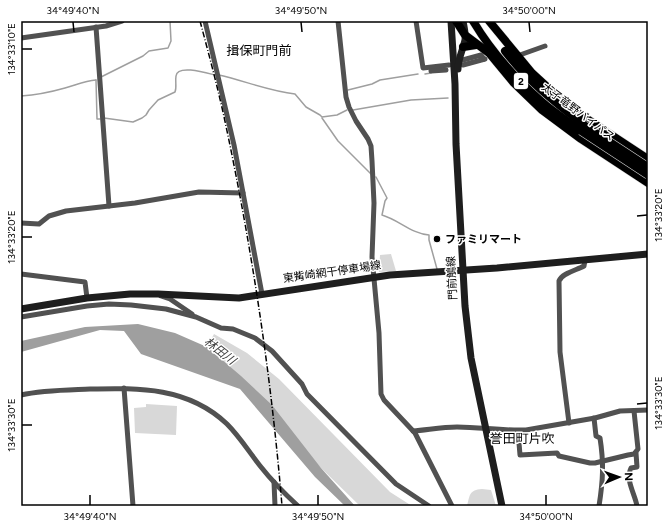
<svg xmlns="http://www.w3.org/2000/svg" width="669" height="527" viewBox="0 0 669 527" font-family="Figtree,'Noto Sans JP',sans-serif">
<rect width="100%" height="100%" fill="#fff"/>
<g fill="#d8d8d8">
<polygon points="391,254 396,271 379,272 380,255"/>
<polygon points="214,334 247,353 279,379 390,492 412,506 360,506 321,468 207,347"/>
<polygon points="146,404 177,406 176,435 135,433 134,408 146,407"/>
<path d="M482,489L491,490L496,506H467C470,495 469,490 482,489Z"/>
</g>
<polygon fill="#9f9f9f" points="138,324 175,333 207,347 241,376 272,405 321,468 355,506 345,506 315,477 240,389 141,354 124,331 100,330 21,352 21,341 85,327"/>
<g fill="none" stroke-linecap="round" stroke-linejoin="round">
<g stroke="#9f9f9f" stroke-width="1.5">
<polyline points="425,74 431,73"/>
<path d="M219,75C245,81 269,91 295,94L306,107L320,115L322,117L337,115L347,110"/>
<polyline points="101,77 143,56 149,51 168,48 171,41 170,21"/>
<polyline points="96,80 97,119 100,119"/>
<polyline points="348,90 372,84 380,80 418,74"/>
<path d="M21,96C36,95 51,92 65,88C76,85 85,81 96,80"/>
<polyline points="353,110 411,100 448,98"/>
<path d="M104,118L133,122L142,118L146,115L149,110L158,100L175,92C177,87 175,82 176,76C177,64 207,73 215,75"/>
<polyline points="322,118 338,141 371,174"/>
<path d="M376,177L387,198L385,201L382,215C399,220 412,234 429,235V240L437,269"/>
</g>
<g stroke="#dbdbdb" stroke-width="9">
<g id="trunk">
<polyline points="456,21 465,35 489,53 513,82 542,110 581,139 648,183"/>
<path d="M473,21C491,51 515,78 541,101C553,112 568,121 581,131"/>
<polyline points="489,21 532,73 569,107 648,159"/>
<polyline points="463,47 476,45"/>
<path d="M505,51C528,81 555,102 584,125"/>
</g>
</g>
<g stroke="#515151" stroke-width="5">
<polyline points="205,21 234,145 262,294"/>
<polyline points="338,21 346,97 349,107 356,121 368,139 371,146 372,161 374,203 372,257 379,333 381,394 384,400 415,433 452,506"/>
<polyline points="416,21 423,68 449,65"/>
<polyline points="96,27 109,206"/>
<polyline points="21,38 106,26 122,21"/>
<polyline points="517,56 545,46"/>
<polyline points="459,61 481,55 484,59"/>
<polyline points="463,65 485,59"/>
<polyline points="431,71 446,70"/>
<polyline points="21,223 39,224 49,216 66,211 135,203 199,192 243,193"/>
<polyline points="21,274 85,282 87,298"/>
<polyline points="161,296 170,299 192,314"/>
<polyline points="21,317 87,306 109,304 131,305 166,309 196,317 221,328 233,329 255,338 272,351 302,384 307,394 396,484 429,506"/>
<polyline points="124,388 133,506"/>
<path d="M21,395C43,390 67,390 90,389C140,388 188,387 227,424C240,437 249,452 261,467C272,481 285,494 298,506"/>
<path d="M594,418L596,436L600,438C604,463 603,481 599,506"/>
<path d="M569,423L560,352L559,281C562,273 577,270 584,266L585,260"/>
<path d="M413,431C427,430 442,427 457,427C480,427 503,431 526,430L595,418L620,411L648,410"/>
<polyline points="518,431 520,455 557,453 559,456 590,463 595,463 628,455 634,454 638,449 634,411"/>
<path d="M636,453L637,467L631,468C625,480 635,494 637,506"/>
<polyline points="274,482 275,506"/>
</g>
<g stroke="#1e1e1e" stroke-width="7">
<polyline points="451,21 455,84 456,144 465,306 471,358 502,506"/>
<path d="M458,69C458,58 463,50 465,40C466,34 464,27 463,21"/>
<polyline points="21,309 87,298 130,294 158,294 239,298 390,275 497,268 648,254"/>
</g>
<use href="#trunk" stroke="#000" stroke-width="8"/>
<path stroke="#000" stroke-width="1.5" stroke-dasharray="6 2 1 2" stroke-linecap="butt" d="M200,21C208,51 216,81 223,112C251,242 271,373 282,506"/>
<g stroke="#dbdbdb" stroke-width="9" stroke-linecap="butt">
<g id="trunk-bridge">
<polyline points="584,125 648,167"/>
<polyline points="581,131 648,175"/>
</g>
</g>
<use href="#trunk-bridge" stroke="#000" stroke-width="8"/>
</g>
<path fill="none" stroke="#000" stroke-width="1.5" d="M73,22L74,32M301,22L302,32M529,22L530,32M22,49H32M637,216L647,215M22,237H32M637,404L647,403M22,425H32M90,495V505M318,495V505M546,495V505"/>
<circle fill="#000" stroke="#fff" stroke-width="1.5" cx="437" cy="239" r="4"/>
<g text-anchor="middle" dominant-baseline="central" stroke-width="3" stroke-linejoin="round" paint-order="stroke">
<rect fill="#fff" stroke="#4c4c4c" stroke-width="1" x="514" y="73" width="14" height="16" rx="3"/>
<g font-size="10" font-weight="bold" fill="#000">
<text x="521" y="81">2</text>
</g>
<g font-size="11" fill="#000" stroke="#fff">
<text transform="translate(578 112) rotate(37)">太子竜野バイパス</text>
<text transform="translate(332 272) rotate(-8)">東觜崎網干停車場線</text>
<text transform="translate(452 278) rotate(-93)">門前鵤線</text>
</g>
<g font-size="11" font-weight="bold" fill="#000" stroke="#fff" text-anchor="start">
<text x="445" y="239">ファミリマート</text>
</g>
<g font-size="12" font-style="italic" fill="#404040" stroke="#fff">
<text transform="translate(220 351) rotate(38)">林田川</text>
</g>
<g font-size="13" fill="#000" stroke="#fff">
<text x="259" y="50">揖保町門前</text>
<text x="522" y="438">誉田町片吹</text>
</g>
</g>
<rect width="669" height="527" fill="none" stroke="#ffffff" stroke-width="44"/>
<g transform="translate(619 477) rotate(88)" stroke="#ffffff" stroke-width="3" paint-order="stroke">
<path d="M0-3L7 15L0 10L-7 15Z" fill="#000000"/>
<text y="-6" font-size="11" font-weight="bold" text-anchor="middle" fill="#000000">N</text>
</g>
<rect x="22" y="22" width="625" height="483" fill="none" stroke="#000" stroke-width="1.5"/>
<g font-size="10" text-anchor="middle" fill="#000">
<text x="73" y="14">34°49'40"N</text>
<text x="301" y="14">34°49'50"N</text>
<text x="529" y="14">34°50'00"N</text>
<text transform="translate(11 49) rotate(-90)" y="4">134°33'10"E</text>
<text transform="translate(658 215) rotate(-90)" y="4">134°33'20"E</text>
<text transform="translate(11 237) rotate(-90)" y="4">134°33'20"E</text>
<text transform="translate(658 403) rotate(-90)" y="4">134°33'30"E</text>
<text transform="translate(11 425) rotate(-90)" y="4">134°33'30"E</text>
<text x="90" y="520">34°49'40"N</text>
<text x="318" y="520">34°49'50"N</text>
<text x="546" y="520">34°50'00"N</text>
</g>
</svg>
